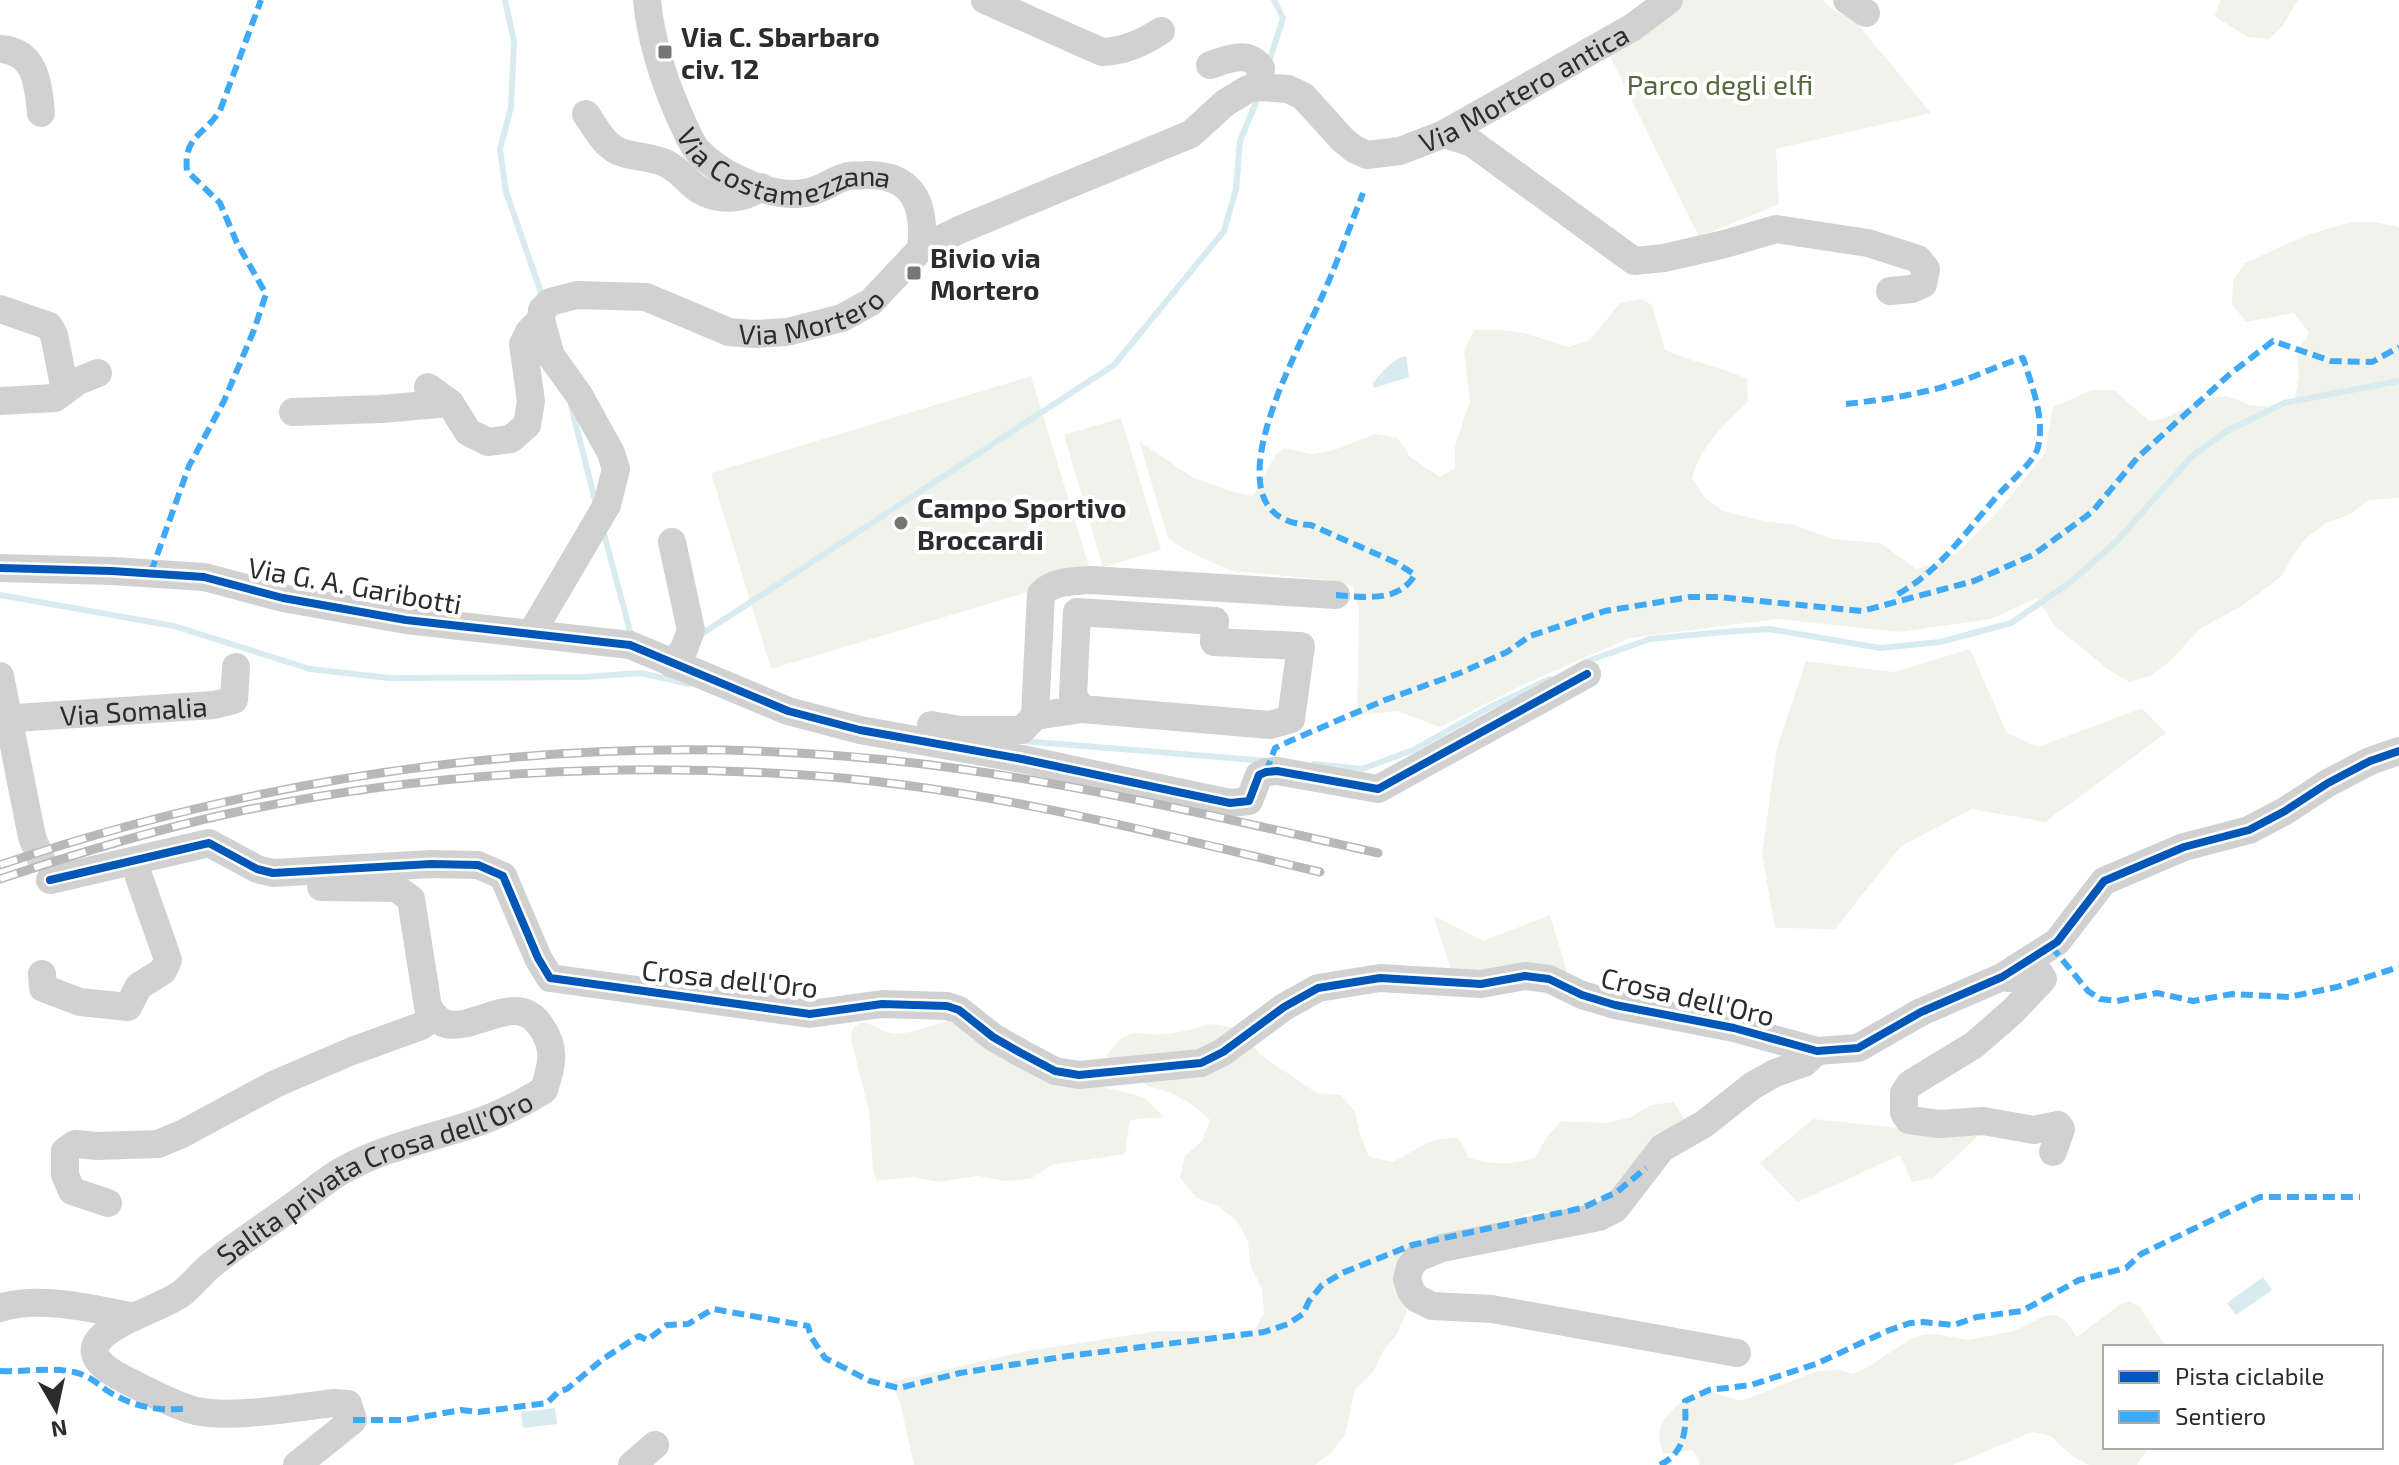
<svg xmlns="http://www.w3.org/2000/svg" width="2399" height="1465" viewBox="0 0 2399 1465" font-family="'Exo 2',sans-serif">
<rect width="100%" height="100%" fill="#fff"/>
<g fill="#f1f3eb">
<polygon points="1678,0 1823,0 1832,9 1856,22 1931,113 1776,149 1779,204 1699,237 1607,50"/>
<polygon points="2221,0 2298,0 2283,25 2269,39 2248,37 2214,16"/>
<path d="M2351,222H2374L2399,227V498L2368,500L2349,515L2326,523L2307,537L2293,555L2282,576L2245,604L2201,628L2169,662L2150,676L2129,682L2109,670L2055,626L2037,598L1991,619L1898,632L1777,619L1630,638L1529,682L1440,727L1397,711L1357,715L1359,609L1353,587L1338,581L1232,571L1187,551L1168,538L1139,441L1192,477L1230,491L1253,496L1276,454L1284,448L1312,454L1334,450L1375,434L1398,438L1410,457L1440,477L1455,468V445L1470,401L1464,352L1474,330H1502L1524,333L1569,347L1590,340L1620,303L1642,299L1652,305L1665,350C1691,362 1720,366 1747,379L1748,402C1722,427 1703,443 1692,478L1704,497L1723,511L1768,522L1791,524L1833,539L1880,543L1916,569L1939,563L1959,551L1997,513L2045,453L2053,407L2092,390H2114L2149,421L2163,419L2203,399L2227,396L2250,405L2273,407L2295,398L2299,376L2297,352L2309,333L2294,313L2246,322L2232,304L2233,281L2245,263L2307,235Z"/>
<polygon points="1031,376 1091,573 771,669 711,473"/>
<polygon points="1121,418 1161,550 1103,567 1064,435"/>
<polygon points="1970,649 2007,733 2038,747 2142,708 2166,733 2045,822 1972,809 1901,846 1835,929 1775,928 1762,854 1777,747 1806,661 1894,672"/>
<polygon points="1433,915 1483,941 1550,915 1571,985 1454,979"/>
<path d="M947,1021C963,1026 971,1040 986,1047L1080,1088L1103,1087L1137,1095L1147,1100L1164,1117L1130,1120L1125,1154L1051,1165L1030,1179L1005,1181L977,1176L938,1182L914,1177L877,1181L873,1170L869,1111L851,1040L852,1029L861,1022C872,1023 880,1031 891,1033C908,1036 930,1025 947,1021Z"/>
<path d="M1212,1024L1236,1028L1262,1056L1317,1093L1341,1095L1355,1112L1360,1135L1369,1157L1392,1162L1434,1140L1458,1137L1469,1158C1493,1165 1511,1165 1535,1158L1546,1138L1561,1121L1607,1123L1631,1117L1650,1105L1674,1102L1686,1122L1604,1201L1585,1215L1537,1211L1413,1253L1395,1268L1407,1312L1397,1334L1383,1351L1373,1372L1355,1389L1345,1435L1331,1453L1315,1465H914L900,1402L891,1382L1027,1351L1158,1331H1217L1231,1336L1254,1332L1264,1313L1262,1289L1251,1267L1248,1242L1237,1221L1218,1206L1197,1198L1180,1178L1185,1156L1202,1141L1210,1120L1193,1105L1172,1093L1148,1086L1106,1056C1131,1022 1134,1037 1168,1034C1182,1032 1198,1027 1212,1024Z"/>
<polygon points="1813,1119 1978,1136 1933,1178 1912,1182 1900,1155 1798,1202 1760,1163"/>
<path d="M2130,1301L2140,1307L2166,1347H2105V1447H2149L2137,1465H2089L2072,1456L2051,1436L2032,1432L1953,1465H1699V1459L1692,1450L1663,1454C1661,1447 1658,1436 1660,1429C1663,1413 1692,1391 1708,1392C1721,1392 1730,1401 1744,1400L1817,1371L1840,1370L1852,1374L1863,1370L1912,1338L1923,1335L1935,1334L1968,1340L2014,1331L2044,1316L2056,1315L2066,1321L2077,1337L2119,1305Z"/>
</g>
<g fill="#d7ebf0">
<path d="M1406,356L1409,377L1374,388L1373,383C1380,374 1393,358 1406,356Z"/>
<polygon points="2263,1277 2272,1290 2236,1315 2227,1303"/>
<polygon points="555,1408 557,1424 523,1428 521,1412"/>
</g>
<g fill="none" stroke-linecap="round" stroke-linejoin="round">
<g stroke="#d7ebf0" stroke-width="6">
<polyline points="505,0 514,42 511,107 500,149 506,192 543,298"/>
<polyline points="1268,65 1283,18 1274,0"/>
<polyline points="571,406 596,504"/>
<polyline points="603,530 631,635"/>
<polyline points="0,595 174,626 310,669 389,678 585,677 641,673 689,684"/>
<polyline points="697,637 1114,365 1224,231 1236,189 1240,141 1259,95"/>
<polyline points="1585,662 1650,639 1723,632 1769,629 1880,648 1940,642 2011,623 2072,581 2117,541 2192,456 2227,431 2284,403 2399,381"/>
<polyline points="1023,741 1267,761"/>
<polyline points="1314,764 1362,769 1413,750 1490,707 1550,679"/>
</g>
<polyline stroke="#d5d5d5" stroke-width="28" stroke-dasharray="28 14" stroke-linecap="butt" points="32,837 50,880"/>
<g stroke="#d1d1d1" stroke-width="28">
<path id="s1" d="M647,0C651,42 663,79 680,117C685,128 690,141 697,150C719,174 764,195 796,194C821,193 829,181 848,176C853,175 861,176 866,175C914,174 926,205 921,249"/>
<path d="M985,0L1102,52C1125,51 1142,43 1161,31"/>
<polyline points="1847,0 1866,13"/>
<path d="M0,49C36,51 38,84 41,113"/>
<path d="M1210,65C1228,59 1248,50 1261,68L1259,87"/>
<path d="M586,114C596,128 605,148 623,153C636,157 652,157 665,163C681,170 686,181 698,189C719,202 743,200 761,187"/>
<polyline points="1444,134 1472,143 1634,261 1664,258 1725,244 1776,229 1868,243 1918,259 1926,269 1923,284 1912,289 1890,291"/>
<polyline points="0,309 49,326 54,335 65,390"/>
<polyline points="428,387 450,403 468,432 488,442 511,439 527,425 531,401 523,344 529,332 541,320"/>
<polyline points="0,401 55,398 78,381 98,373"/>
<polyline points="293,412 381,409 450,403"/>
<polyline points="0,568 112,571 204,577 283,598 406,620 630,645 788,711 860,730 1022,759 1230,803 1249,801 1259,775 1266,772 1277,771 1378,789 1587,674"/>
<path id="s2" d="M531,634L607,505L616,469L611,453L579,395L551,356L541,320L542,310L550,302L577,295L646,297L729,332L755,334L787,332L842,318L871,302L921,249L959,230L1191,134L1225,103L1248,89L1259,87L1288,89L1303,96L1342,139L1354,149L1367,155L1400,151L1444,134L1633,27L1669,0"/>
<polyline points="672,664 684,649 691,630 672,542"/>
<polyline points="0,676 32,837"/>
<polyline points="1035,716 1082,709 1270,725 1291,719 1301,646 1214,642 1215,621 1077,612 1073,696 1082,709"/>
<path id="s3" d="M0,719L214,705L234,700L236,667"/>
<path d="M931,725L961,730H1022L1035,716L1041,594C1053,581 1074,581 1091,580L1336,595"/>
<polyline points="50,880 209,843 257,869 273,873 431,864 478,865 503,876 538,958 550,978 810,1014 882,1004 947,1006 959,1010 993,1037 1021,1053 1055,1071 1079,1075 1201,1063 1223,1052 1284,1007 1318,988 1380,978 1481,984 1525,976 1549,979 1582,995 1615,1005 1734,1028 1817,1051 1858,1048 1921,1012 2002,977 2057,942 2104,881 2184,847 2249,830 2285,811 2328,783 2370,761 2399,751"/>
<polyline points="42,974 43,988 80,1002 128,1007 139,986 163,971 168,960 139,877"/>
<polyline points="2007,978 2040,974 2043,979 2013,1011 1974,1045 1910,1084 1904,1093 1904,1113 1909,1120 1939,1124 1983,1121 2034,1130 2058,1125 2061,1129 2053,1152"/>
<polyline points="108,1203 72,1191 65,1175 65,1151 75,1144 97,1146 158,1144 182,1134 275,1084 352,1051 421,1026 434,1017"/>
<path d="M0,1308C38,1295 96,1309 134,1317"/>
<polyline points="1737,1353 1492,1309 1432,1306 1416,1298 1410,1289 1407,1279 1410,1267 1417,1258 1442,1248 1599,1217 1615,1209 1662,1148 1704,1124 1752,1086 1775,1073 1804,1063 1817,1051"/>
<path id="s4" d="M297,1465L353,1420L348,1404L335,1403C296,1407 233,1419 196,1411C172,1405 146,1390 124,1379C42,1338 156,1314 182,1293C192,1285 200,1275 209,1267C236,1244 268,1225 297,1203C313,1192 329,1177 347,1168C386,1147 431,1138 473,1124C498,1116 521,1104 544,1090C552,1064 557,1049 540,1025C516,991 476,1031 446,1024C437,1021 433,1014 428,1007L411,899L396,888L321,887"/>
<polyline points="632,1465 655,1445"/>
</g>
<g stroke="#b8b8b8" stroke-width="9">
<g id="rail">
<path d="M0,865C294,766 613,726 923,764C1076,783 1228,819 1378,853"/>
<path d="M0,879C75,854 150,831 227,814C423,771 631,761 831,777C997,791 1159,834 1320,872"/>
</g>
</g>
<use href="#rail" stroke="#fff" stroke-width="6" stroke-dasharray="18" stroke-linecap="butt"/>
<g stroke="#3fa9f5" stroke-width="6" stroke-dasharray="12 6" stroke-linecap="butt">
<path d="M1846,404C1881,400 1918,395 1952,384C1976,377 1998,365 2023,358C2032,386 2045,418 2038,447C2035,461 2009,483 1999,494C1966,531 1939,573 1894,596"/>
<path d="M151,572L189,466L224,401L254,330L266,294L237,243L220,203L187,171C183,134 207,135 221,108L261,0"/>
<path d="M1336,595C1365,597 1398,603 1415,575L1397,563L1311,525C1201,521 1298,351 1320,301C1336,266 1349,229 1363,193"/>
<polyline points="1266,772 1275,748 1290,741 1385,700 1460,673 1507,652 1530,636 1605,611 1690,597 1719,597 1862,611 1974,581 2033,555 2092,512 2138,457 2230,374 2273,341 2331,361 2372,362 2399,347"/>
<polyline points="2051,946 2088,991 2100,999 2117,1001 2157,993 2193,1001 2232,994 2289,997 2337,987 2399,967"/>
<path d="M0,1371C25,1372 49,1367 74,1372C87,1375 96,1382 106,1390C133,1407 158,1412 189,1408"/>
<polyline points="353,1420 405,1420 461,1410 478,1412 547,1403 558,1392 567,1389 603,1359 634,1339 639,1336 647,1340 667,1325 688,1324 713,1309 808,1326 811,1337 825,1358 870,1381 899,1388 960,1373 1068,1356 1264,1332 1288,1324 1303,1314 1309,1301 1322,1285 1342,1273 1412,1245 1582,1208 1617,1192 1646,1168"/>
<path d="M1660,1465C1687,1451 1686,1428 1685,1401L1709,1390L1751,1385L1816,1364L1887,1331L1910,1323L1923,1322L1954,1325L1977,1317L2022,1311L2079,1280L2126,1268L2141,1254L2260,1197H2360"/>
</g>
<g stroke="#fff" stroke-width="13">
<g id="cycleway">
<polyline points="0,568 112,571 204,577 283,598 406,620 630,645 788,711 860,730 1022,759 1230,803 1249,801 1259,775 1266,772 1277,771 1378,789 1587,674"/>
<polyline points="50,880 209,843 257,869 273,873 431,864 478,865 503,876 538,958 550,978 810,1014 882,1004 947,1006 959,1010 993,1037 1021,1053 1055,1071 1079,1075 1201,1063 1223,1052 1284,1007 1318,988 1380,978 1481,984 1525,976 1549,979 1582,995 1615,1005 1734,1028 1817,1051 1858,1048 1921,1012 2002,977 2057,942 2104,881 2184,847 2249,830 2285,811 2328,783 2370,761 2399,751"/>
</g>
</g>
<use href="#cycleway" stroke="#0057b8" stroke-width="8"/>
</g>
<g fill="#767676" stroke="#fff" stroke-width="3">
<rect x="657" y="44" width="16" height="16" rx="4"/>
<rect x="906" y="265" width="16" height="16" rx="4"/>
<circle cx="901" cy="523" r="8"/>
</g>
<g text-anchor="middle" dominant-baseline="central" stroke-width="8" stroke-linejoin="round" paint-order="stroke">
<g font-size="28" font-weight="bold" fill="#2c2c2c" stroke="#fff" text-anchor="start">
<text x="681" y="36">Via C. Sbarbaro<tspan x="681" dy="32">civ. 12</tspan></text>
<text x="930" y="257">Bivio via<tspan x="930" dy="32">Mortero</tspan></text>
<text x="917" y="507">Campo Sportivo<tspan x="917" dy="32">Broccardi</tspan></text>
</g>
<g font-size="28" fill="#57673b" stroke="#fff">
<text x="1720" y="84">Parco degli elfi</text>
</g>
<g font-size="28" fill="#2c2c2c" stroke="#fff">
<text stroke="none"><textPath href="#s2" startOffset="1468">Via Mortero antica</textPath></text>
<text stroke="none"><textPath href="#s1" startOffset="252">Via Costamezzana</textPath></text>
<text stroke="none"><textPath href="#s2" startOffset="648">Via Mortero</textPath></text>
<text transform="translate(355 585) rotate(10)">Via G. A. Garibotti</text>
<text stroke="none"><textPath href="#s3" startOffset="134">Via Somalia</textPath></text>
<text transform="translate(730 978) rotate(6)">Crosa dell'Oro</text>
<text transform="translate(1688 996) rotate(13)">Crosa dell'Oro</text>
<text stroke="none"><textPath href="#s4" startOffset="698">Salita privata Crosa dell'Oro</textPath></text>
</g>
</g>
<rect x="2103" y="1345" width="280" height="104" fill="#ffffff" stroke="#ababab" stroke-width="2"/>
<rect x="2119" y="1371" width="40" height="12" fill="#0057b8" stroke="#ababab" stroke-width="2"/>
<text x="2175" y="1385" font-size="24" fill="#2c2c2c">Pista ciclabile</text>
<rect x="2119" y="1411" width="40" height="12" fill="#3fa9f5" stroke="#ababab" stroke-width="2"/>
<text x="2175" y="1425" font-size="24" fill="#2c2c2c">Sentiero</text>
<g transform="translate(56 1409) rotate(171)" stroke="#ffffff" stroke-width="6" paint-order="stroke">
<path d="M0-6L14 30L0 20L-14 30Z" fill="#2c2c2c"/>
<text y="-12" font-size="22" font-weight="bold" text-anchor="middle" fill="#2c2c2c">N</text>
</g>
</svg>
